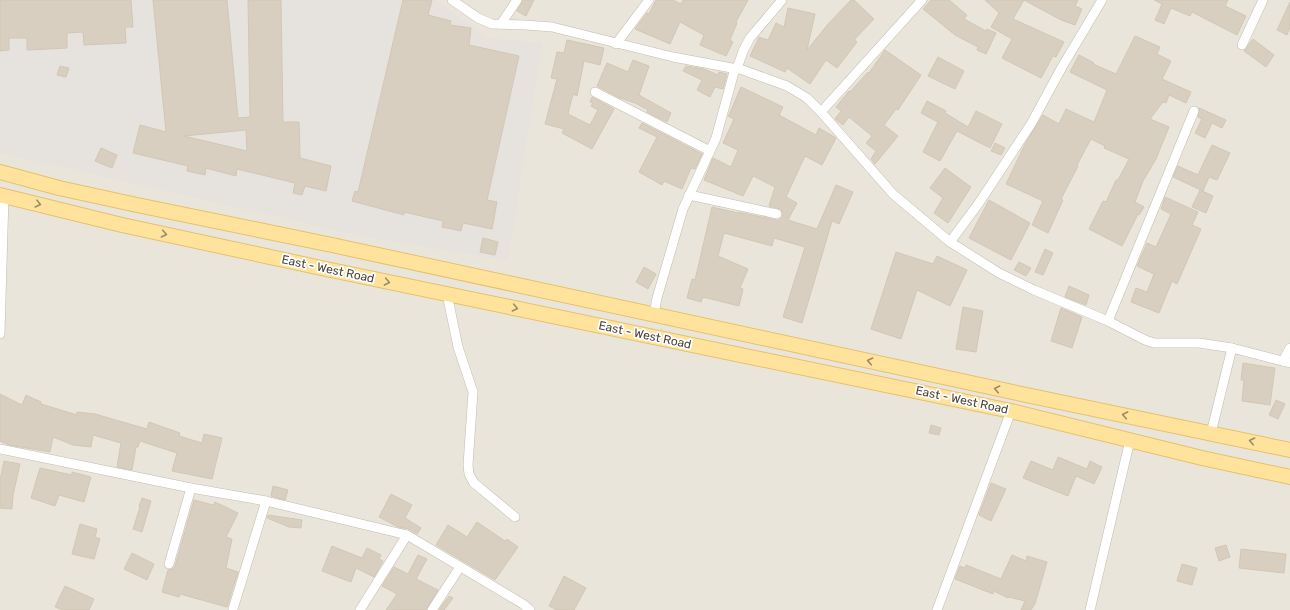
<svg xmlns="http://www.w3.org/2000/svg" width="1290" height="610" viewBox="0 0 1290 610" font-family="Rubik,sans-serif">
<rect width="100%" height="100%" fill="#f6f3ec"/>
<rect fill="#eae5da" x="0" y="0" width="1290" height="610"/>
<polygon fill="#e6e2dd" points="0,0 436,0 488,38 542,43 508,261 361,236 0,153"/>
<g fill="#d8cfc1" stroke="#d3c7b4" fill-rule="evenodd">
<polygon points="0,0 131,0 133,27 125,27 126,43 84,45 83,32 67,33 67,48 27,50 27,38 9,38 9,50 0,51"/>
<path d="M153,0H227L238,118L250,117L248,0H281L283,122H299L300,158L331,166L326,191L305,186L302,195L293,193L295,183L237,169L236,176L206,168L205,175L187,171L188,166L133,153L140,125L166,132ZM246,130L247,151L184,136Z"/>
<polygon points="403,0 432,0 428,15 451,21 450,25 471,28 469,45 519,56 487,200 497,202 492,229 463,223 461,231 442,227 443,221 404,212 404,215 352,201 355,191 358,192"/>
<polygon points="523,0 534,0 526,16 517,11"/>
<polygon points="656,0 673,0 681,4 683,0 748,0 736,22 737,23 730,40 733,42 726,56 700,45 704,35 680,22 670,44 635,29 647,13 649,14"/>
<polygon points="851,0 854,0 874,19 854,40 857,42 837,68 826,60 810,84 787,68 785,72 750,56 759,37 768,40 776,23 784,27 788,8 815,14 807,50 829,23"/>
<polygon points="931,0 949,0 967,15 964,19 986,31 987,29 996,33 986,54 977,50 978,47 955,35 923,9"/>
<polygon points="985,0 1078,0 1075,6 1082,9 1075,25 1061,20 1024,0 1013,19 1064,42 1056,57 1053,56 1041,78 1002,58 1012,39 991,27 999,13"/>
<polygon points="1154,0 1228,0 1225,6 1246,16 1237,35 1192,12 1190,16 1171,8 1164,24 1155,20 1162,4"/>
<polygon points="1290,2 1290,27 1287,35 1277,30"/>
<polygon points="1135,36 1160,47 1157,54 1171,61 1162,79 1191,92 1186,103 1169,95 1166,103 1163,102 1150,119 1169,127 1156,159 1143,181 1135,202 1144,207 1139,215 1138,214 1122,246 1089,229 1103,201 1106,202 1116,180 1118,180 1129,159 1104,148 1105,146 1091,139 1077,165 1078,166 1061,199 1063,200 1048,233 1032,225 1043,201 1006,184 1025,144 1043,115 1059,124 1066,109 1094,122 1107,90 1070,72 1079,55 1094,63 1093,64 1116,74"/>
<polygon points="1253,39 1274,55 1266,67 1244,51"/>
<polygon points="567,40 604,48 600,65 584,61 577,96 573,94 568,114 590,125 598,110 591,106 593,103 590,102 592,97 614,109 592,149 562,133 564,129 545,124 557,79 551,78 557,52 564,53"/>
<polygon points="885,50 921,75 898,110 896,109 884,125 898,136 875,164 871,159 876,151 866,143 872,136 849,117 843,125 835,119 841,111 836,107 849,91 850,92 868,72 869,73"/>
<polygon points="938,57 964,71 955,89 928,76"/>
<polygon points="633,60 649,66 639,95 671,113 667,122 647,112 648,110 635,103 620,98 597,86 607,63 628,72"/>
<polygon points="60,66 69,68 66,77 57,75"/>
<polygon points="686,66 704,69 718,75 719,72 727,74 723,89 715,87 710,97 697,90 702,80 683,71"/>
<polygon points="741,87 783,107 779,115 816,135 819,128 836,138 822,165 805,156 786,197 797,203 788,220 817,229 836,185 853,192 839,224 832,221 802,323 783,317 805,247 774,238 772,246 724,233 718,256 748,269 740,288 743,289 739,306 703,297 701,302 687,298 692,279 695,280 712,207 738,213 738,212 776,220 779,220 783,216 781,209 769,206 775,187 753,176 743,196 704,180 713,158 731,167 738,150 723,143 734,119 728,116 729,115"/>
<polygon points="927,101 946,111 945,113 968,127 976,111 1002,124 990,148 957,131 940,161 923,152 938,122 921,113"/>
<polygon points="1199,108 1226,120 1222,128 1212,123 1205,138 1195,133 1202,119 1198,117"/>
<polygon points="642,123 702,154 695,169 691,168 682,189 664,181 662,185 639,172 657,137 639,128"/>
<polygon points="995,143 1005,148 1001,155 991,151"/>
<polygon points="1212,145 1230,153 1217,180 1209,177 1203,191 1173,177 1178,166 1198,175"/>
<polygon points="101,148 117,155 112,168 95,161"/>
<polygon points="945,168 971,187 948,223 934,213 943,198 930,188"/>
<polygon points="1200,190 1213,196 1206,213 1192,207"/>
<polygon points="1165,197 1198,212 1192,225 1201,229 1177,284 1172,281 1159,313 1131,302 1136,288 1147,292 1154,274 1137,266 1147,243 1156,247 1171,214 1161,209"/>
<polygon points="989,200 1030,223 1011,260 969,238"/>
<polygon points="483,238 498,242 495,255 480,252"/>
<polygon points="1045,249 1053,253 1043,275 1035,272"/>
<polygon points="896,252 933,264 937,256 967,270 950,306 917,290 901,339 871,329"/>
<polygon points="1019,262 1031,268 1026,276 1014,270"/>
<polygon points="644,267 656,274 648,289 636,282"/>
<polygon points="1069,286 1089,295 1086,305 1065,297"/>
<polygon points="963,307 983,311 976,352 956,349"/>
<polygon points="1061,308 1082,317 1072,348 1051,341"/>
<polygon points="1243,363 1275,368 1270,405 1242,401 1244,380 1241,380"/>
<polygon points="0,394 22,405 26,395 41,402 41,404 77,415 77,412 95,414 147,429 149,422 180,433 179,436 202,443 204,434 222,438 212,479 172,471 177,453 140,441 138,447 136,447 132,470 117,467 121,443 93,435 91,447 73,445 53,437 50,452 9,445 0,441"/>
<polygon points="1276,400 1285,404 1278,419 1269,415"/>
<polygon points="931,425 941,428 939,435 929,433"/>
<polygon points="1058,457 1087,469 1090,461 1102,467 1094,484 1076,476 1068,496 1023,478 1031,461 1053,470"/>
<polygon points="4,461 20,464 13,495 12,509 0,508 0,480"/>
<polygon points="40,468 72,475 72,472 91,477 84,502 59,495 55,506 31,498"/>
<polygon points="991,483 1006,489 991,521 979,515"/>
<polygon points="273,486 288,490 285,500 271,496"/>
<polygon points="391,494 412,505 405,518 421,528 417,534 409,529 398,527 379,517"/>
<polygon points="142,498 151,501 142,532 133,529 140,507 139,507"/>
<polygon points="194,500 213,505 215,502 238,513 226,537 232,539 226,568 238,572 227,607 180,594 179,597 162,592 168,570 173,569 175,566"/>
<polygon points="268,515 302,520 301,528 289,527 267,518"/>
<polygon points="477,522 505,541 507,539 518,547 495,580 436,545 448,525 467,537"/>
<polygon points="80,524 97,529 95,537 100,539 94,559 72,554"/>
<polygon points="1226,545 1230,557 1219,561 1215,548"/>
<polygon points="332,546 362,558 367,548 381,555 379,559 383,561 374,577 356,568 351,582 322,571"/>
<polygon points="1241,549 1286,554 1284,573 1239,568"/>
<polygon points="132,553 154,564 147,580 124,569"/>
<polygon points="418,555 427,559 416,579 438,590 426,610 386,610 397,594 382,586 394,567 408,574"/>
<polygon points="1012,555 1026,561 1027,556 1047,562 1035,604 1031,610 1021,610 1025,601 1009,597 1008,598 994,591 993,594 955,579 960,566 965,568 966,565 1001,579"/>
<polygon points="1182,564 1197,568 1192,585 1177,581"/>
<polygon points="564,576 586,588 574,610 557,610 549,606"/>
<polygon points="65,586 94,599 89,610 63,610 55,607"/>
<polygon points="449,596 453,598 444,610 439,610"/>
</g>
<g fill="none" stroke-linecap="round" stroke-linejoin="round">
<g stroke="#c2bbae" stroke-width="10">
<g id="street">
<polyline points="452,0 478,18 492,24 525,25 552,27 673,57 737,69 743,51 750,38 782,0"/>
<polyline points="501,24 517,0"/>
<polyline points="616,44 649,0"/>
<polyline points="1242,45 1263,0"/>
<polyline points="595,92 710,151"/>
<polyline points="821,112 922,0"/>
<polyline points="689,195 777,214"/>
<polyline points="950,242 979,203 1031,124 1062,67 1102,0"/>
<polyline points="447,294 458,347 473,392 468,465 469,474 474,483 515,517"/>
<polyline points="654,314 657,298 683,209 716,138 734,72 737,69 740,69 787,86 807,98 821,112 893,194 950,242 999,273 1034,290 1108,321 1145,340 1154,343 1199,343 1232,348 1290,363"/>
<polyline points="1108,321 1194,111"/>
<polyline points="0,334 4,196"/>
<polyline points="1283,361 1290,348"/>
<polyline points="1211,433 1232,348"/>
<polyline points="0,449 191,488 266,501 407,535 523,604 530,610"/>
<polyline points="169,564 191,488"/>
<polyline points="233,609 266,501"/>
<polyline points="360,610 407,535"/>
<polyline points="432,610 460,567"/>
<polyline points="937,610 1011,411"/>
<polyline points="1090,610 1130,440"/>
</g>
</g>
<g stroke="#e6c16a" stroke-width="16">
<g id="primary">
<polyline points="0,172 59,188 137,205 332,245 1017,393 1290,450"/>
<polyline points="0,195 122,225 326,269 1011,411 1202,458 1290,477"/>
</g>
</g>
<use href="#street" stroke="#fff" stroke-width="9"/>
<use href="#primary" stroke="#ffe39c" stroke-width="14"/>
</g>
<defs><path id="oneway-chevron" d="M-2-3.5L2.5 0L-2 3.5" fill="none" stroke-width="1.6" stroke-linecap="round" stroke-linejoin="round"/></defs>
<g stroke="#9c8c66">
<use href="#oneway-chevron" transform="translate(38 204) rotate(14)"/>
<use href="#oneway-chevron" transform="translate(164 234) rotate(12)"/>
<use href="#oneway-chevron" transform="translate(387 282) rotate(11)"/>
<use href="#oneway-chevron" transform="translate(515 308) rotate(12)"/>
<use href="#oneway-chevron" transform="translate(870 361) rotate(-168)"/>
<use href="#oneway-chevron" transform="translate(997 389) rotate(-168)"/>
<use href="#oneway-chevron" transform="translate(1125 415) rotate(-169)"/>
<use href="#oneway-chevron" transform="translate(1252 441) rotate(-168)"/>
</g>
<g text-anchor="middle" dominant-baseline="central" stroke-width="3.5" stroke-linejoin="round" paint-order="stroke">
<g font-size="12" fill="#4b4439" stroke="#fff">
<text transform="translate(328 269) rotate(12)">East - West Road</text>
<text transform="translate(645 335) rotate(12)">East - West Road</text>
<text transform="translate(962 400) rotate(12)">East - West Road</text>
</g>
</g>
</svg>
